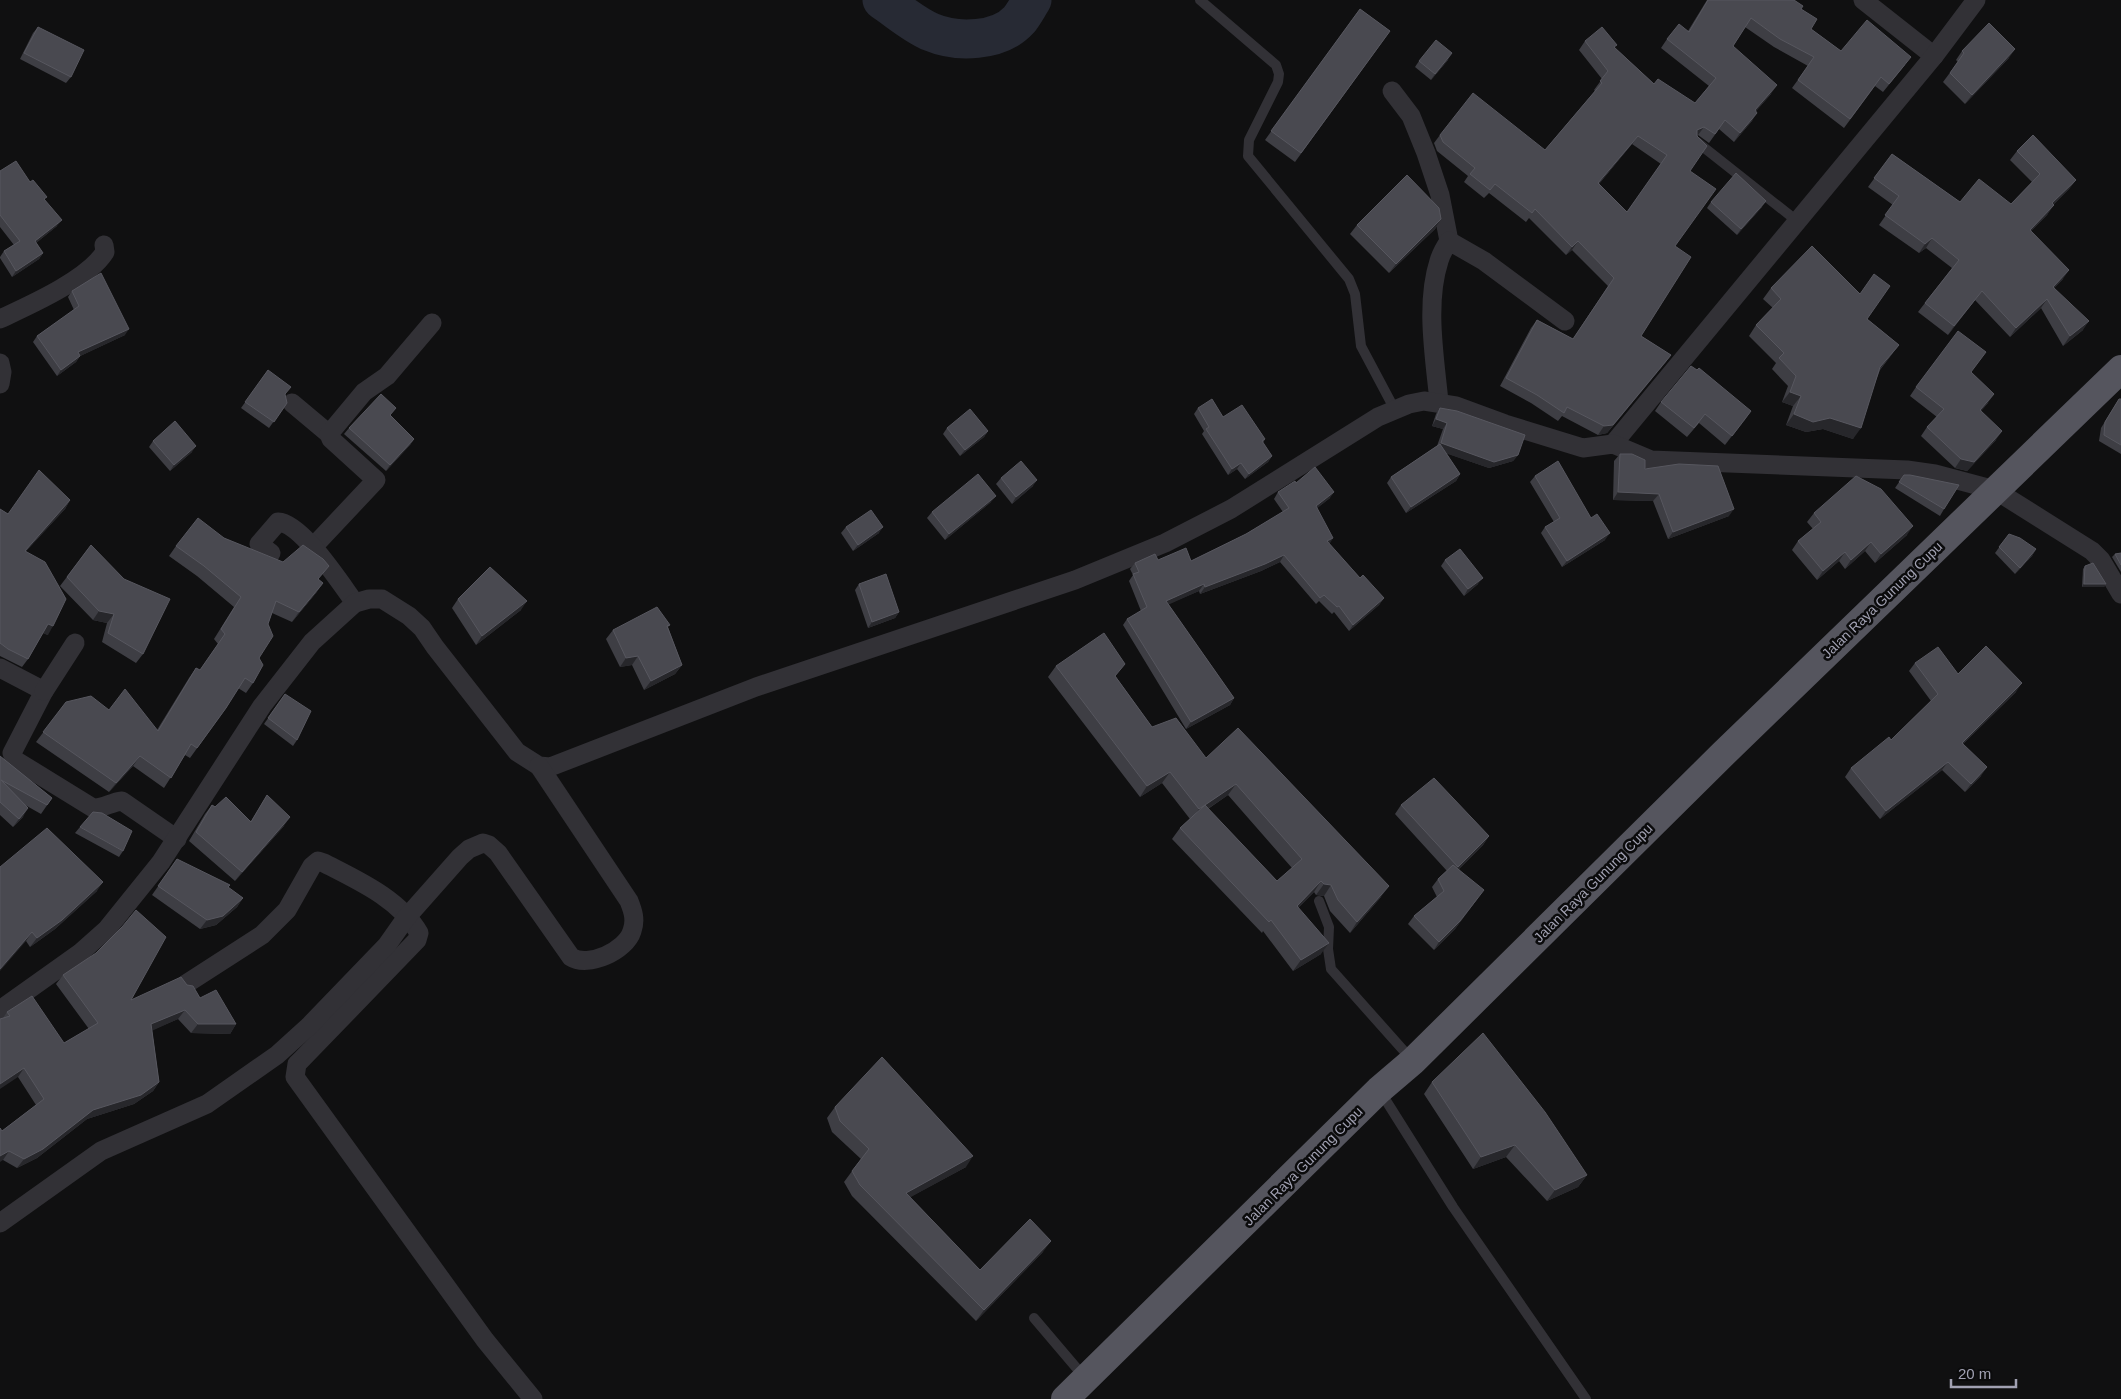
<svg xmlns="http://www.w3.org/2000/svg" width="2121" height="1399" viewBox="0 0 2121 1399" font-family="Helvetica,sans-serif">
<rect width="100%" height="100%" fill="#101011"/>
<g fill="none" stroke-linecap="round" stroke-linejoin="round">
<path stroke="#272a34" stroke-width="39" d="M882,0C897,10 914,25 931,32C957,43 999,42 1019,20C1024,14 1028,6 1032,0"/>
<g stroke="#323136" stroke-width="10">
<polyline points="1200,0 1276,65 1279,74 1278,82 1249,140 1248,156 1349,279 1355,294 1361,346 1395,410"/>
<polyline points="1697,142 1797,221"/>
<polyline points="1319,901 1329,927 1328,949 1331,969 1412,1060"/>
<polyline points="1380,1091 1453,1207 1586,1399"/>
<polyline points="1034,1318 1085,1378"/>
</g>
<g stroke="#323136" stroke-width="19">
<polyline points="1863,0 1934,56"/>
<polyline points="1392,91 1411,116 1426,153 1440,195 1449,241"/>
<path d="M0,319C30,305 87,280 105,252L104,245"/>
<polyline points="0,363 2,372 0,384"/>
<path d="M1439,402C1435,359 1425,304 1439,261C1441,254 1445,247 1449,241L1484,261L1565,321"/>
<polyline points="292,403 329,434"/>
<polyline points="1613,444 1934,56 1976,0"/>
<polyline points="313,547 376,480 331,439 329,434 364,392 387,376 432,323"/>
<path d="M271,553L259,544L278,522C302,523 341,584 355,603"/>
<path d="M0,668L44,691L12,753L15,760L93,808C103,809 111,802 122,801L177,839"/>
<polyline points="44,691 75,643"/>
<path d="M186,984L262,935L287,910L312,866L318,861L324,863C357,880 400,899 419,933L417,940L302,1059L297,1064L295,1077L485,1340L533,1399"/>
<polyline points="0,1010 80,953 107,929 161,862 262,706 312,642 355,603 369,599 382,599 409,616 422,628 435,647 517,752 539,766 550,767 756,687 1075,580 1165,543 1231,509 1378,417 1409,404 1424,401 1456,406 1505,424 1583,448 1613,444 1651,460 1907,470 1935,474 1995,490 2092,551 2101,560 2121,594"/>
<path d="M0,1223L101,1151L207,1104L277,1055L309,1026L387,945L406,918L460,857L469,849L483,843L489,845L498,853L571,957C588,968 626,951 632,931C636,920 633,911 629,901L539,766"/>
</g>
<polyline stroke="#55555e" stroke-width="28" points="1065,1399 1379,1090 1413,1061 1723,754 2121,369"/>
</g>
<g fill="#3e3e44" fill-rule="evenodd">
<path d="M1707,0H1794L1801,9L1811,29L1841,51L1905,65L1883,92L1875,86L1844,128L1792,88L1808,66L1774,47L1745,27L1733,46L1771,94L1756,111L1752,121L1734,142L1719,129L1709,143L1698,135L1697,136L1675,246L1641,336L1671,355L1665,363L1607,433L1598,435L1562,416L1558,421L1531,403L1500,386L1531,328L1537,320L1573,339L1608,286L1572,250L1566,255L1529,218L1526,222L1489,193L1484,198L1464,182L1468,176L1437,151L1434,143L1440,135L1545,150L1595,91L1594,90L1602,79L1579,50L1585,41L1615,48L1654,84L1695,103L1709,86L1661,48L1667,39L1688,31ZM1632,144L1661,164L1627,212L1599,184Z"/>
<polygon points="1360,9 1390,31 1295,162 1265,140"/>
<polygon points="38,27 71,77 66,83 20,59 33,33"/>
<polygon points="1962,51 2009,58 1965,104 1943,82 1958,62 1956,60"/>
<polygon points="1448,60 1431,80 1415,67 1419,61"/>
<polygon points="2017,151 2076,180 2069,189 2053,205 2047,215 2031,231 2063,279 2054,288 2083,330 2063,346 2041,308 2010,337 1975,300 1948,335 1918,312 1952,268 1926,248 1919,253 1879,225 1893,205 1868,187 1892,154 1960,202 2011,204 2032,182 2010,160"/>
<polygon points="0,171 30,182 45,200 57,226 36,243 43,253 39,259 12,277 0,258 0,257 4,251 14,245 0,227"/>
<polygon points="1711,202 1762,207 1737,235 1707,208"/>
<polygon points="1441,219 1435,229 1389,273 1350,234 1357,225"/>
<polygon points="1771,288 1867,319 1899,345 1880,370 1853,439 1823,429 1806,432 1786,425 1793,406 1782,402 1788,386 1772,369 1776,363 1749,336 1756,325 1773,308 1763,299"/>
<polygon points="72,291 125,335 80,356 76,362 57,376 33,342 37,336 74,310 68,297"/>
<polygon points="268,370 285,395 287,403 269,428 241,408"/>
<polygon points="1971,372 1988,403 1981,411 1996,440 1967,471 1955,468 1921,436 1927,427 1937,417 1910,396 1916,387"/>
<polygon points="2119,399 2121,399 2121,454 2099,441 2101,428"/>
<polygon points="1661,402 1751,411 1725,445 1699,423 1687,437 1655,411"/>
<polygon points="1198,408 1223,417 1265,439 1263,443 1272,456 1268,462 1245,479 1237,469 1228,475 1202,434 1204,431 1194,414"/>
<polygon points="1440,408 1518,455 1513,461 1489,468 1446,453 1460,474 1456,481 1406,513 1387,483 1391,477 1437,446 1443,429 1432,426 1436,414"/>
<polygon points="391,416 414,439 410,445 386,471 344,434 349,428"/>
<polygon points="947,428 988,431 984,437 960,456 943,434"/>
<polygon points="153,441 192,452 170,471 149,447"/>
<polygon points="1620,454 1645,469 1729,516 1668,539 1653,501 1613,500 1614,461"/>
<polygon points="1904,475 1944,509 1940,516 1895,488"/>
<polygon points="1535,476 1591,518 1605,540 1562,567 1541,533 1545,527 1554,522 1530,482"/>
<polygon points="1001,478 1033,486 1012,504 996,484"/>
<polygon points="1296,483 1330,498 1317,508 1329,544 1360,578 1384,598 1379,605 1349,631 1334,612 1332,614 1319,601 1316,604 1280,562 1261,571 1200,594 1199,591 1168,604 1234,698 1230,705 1186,729 1123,625 1127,619 1141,611 1129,581 1133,575 1130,569 1135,563 1158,560 1191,561 1246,534 1283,512 1274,499 1278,492"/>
<polygon points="70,500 65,509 26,551 48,635 43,633 28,659 22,667 0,656 0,509 8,514"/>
<polygon points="991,502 945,540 927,518 932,512"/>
<polygon points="1814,513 1907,535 1875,563 1865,551 1845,569 1839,561 1817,580 1792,550 1798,541 1813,529 1807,522"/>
<polygon points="846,527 879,533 853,551 841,533"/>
<polygon points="2009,534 2036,549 2032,556 2015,574 1995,553"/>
<polygon points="224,538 319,580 323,583 316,593 292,622 272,613 268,624 253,683 246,693 238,688 226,708 190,758 185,755 164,788 133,766 109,792 36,742 66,702 109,710 157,730 189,678 196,668 200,670 218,644 214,639 234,607 197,576 169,556 176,546"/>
<polygon points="91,545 143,654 136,663 102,642 107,623 93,620 60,586"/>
<polygon points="2121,553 2121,572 2112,557 2115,554"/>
<polygon points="1445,560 1478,584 1464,596 1441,566"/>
<polygon points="2085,566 2106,584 2104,587 2082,587 2083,569"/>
<polygon points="859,584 899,612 895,618 868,628 855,590"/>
<polygon points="458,599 521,610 476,645 452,608"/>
<polygon points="670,625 668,627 682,665 675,674 644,690 632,665 620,667 606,639 613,630"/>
<polygon points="1915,663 1958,674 2016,692 1963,744 1981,776 1965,792 1942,770 1880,819 1845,777 1851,768 1891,740 1931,701 1909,671"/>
<path d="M1056,666L1116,677L1152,727L1206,758L1381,897L1350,933L1330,911L1324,896L1316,895L1314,892L1298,908L1321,954L1293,971L1263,931L1262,933L1172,839L1180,828L1190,819L1162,783L1140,797L1048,677ZM1228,795L1292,868L1277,881L1208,809Z"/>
<polygon points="285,694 297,740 293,746 264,724"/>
<polygon points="0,756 52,798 41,814 25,805 23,817 13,827 0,815"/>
<polygon points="267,795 284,826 235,881 189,841 205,814 212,805 251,821"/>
<polygon points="1401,805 1489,836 1483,845 1459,869 1478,898 1455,929 1434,950 1408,924 1414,916 1437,897 1432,887 1438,879 1447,871 1395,814"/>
<polygon points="80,827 123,851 119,857 75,833"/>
<polygon points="177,859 228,888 243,898 237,907 216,925 200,929 152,895"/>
<polygon points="0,867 97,891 55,929 30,947 26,941"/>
<polygon points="63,975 131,1000 187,985 200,998 236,1024 230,1034 191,1033 178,1019 152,1030 159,1082 153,1091 134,1104 87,1119 37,1158 17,1168 3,1160 2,1131 36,1105 18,1077 3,1018 7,1012 64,1043 89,1029 56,984"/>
<polygon points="1432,1082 1587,1175 1578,1187 1547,1201 1506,1157 1473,1169 1424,1094"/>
<polygon points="835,1107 966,1167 910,1197 980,1270 1043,1252 976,1321 852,1196 844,1182 861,1159 832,1132 827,1118"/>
</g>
<g fill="#27272b">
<polygon points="2015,49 2009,58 1965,104 1972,95"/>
<polygon points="1452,53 1448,60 1431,80 1435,74"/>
<polygon points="1777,85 1771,94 1749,119 1755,110"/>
<polygon points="1757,113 1752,121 1734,142 1740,133"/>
<polygon points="1704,127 1698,135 1691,138 1697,130"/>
<polygon points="1638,136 1632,144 1592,192 1598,183"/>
<polygon points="2076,180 2069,189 2045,213 2052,203"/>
<polygon points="1766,201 1762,207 1737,235 1741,229"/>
<polygon points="2054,205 2047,215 2023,239 2030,230"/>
<polygon points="1441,219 1435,229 1389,273 1396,264"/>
<polygon points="62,220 57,226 31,247 35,241"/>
<polygon points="1932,238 1926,248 1919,253 1925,244"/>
<polygon points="1578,241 1572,250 1566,255 1572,247"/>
<polygon points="43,253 39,259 12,277 16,271"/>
<polygon points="2069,270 2063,279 2046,296 2053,287"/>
<polygon points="1982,291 1975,300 1948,335 1954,326"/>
<polygon points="2047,299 2041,308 2010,337 2016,328"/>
<polygon points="2089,321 2083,330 2063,346 2070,336"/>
<polygon points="129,329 125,335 74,359 78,352"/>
<polygon points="1899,345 1891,355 1873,378 1880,367"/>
<polygon points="1671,355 1665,363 1607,433 1598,435 1604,426"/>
<polygon points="80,356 76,362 57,376 61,370"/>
<polygon points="1790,392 1801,396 1793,406 1782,402"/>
<polygon points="1994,394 1988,403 1973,419 1980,410"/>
<polygon points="1751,411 1745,420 1725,445 1732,436"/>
<polygon points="1794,414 1830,418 1861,428 1853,439 1823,429 1806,432 1786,425"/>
<polygon points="1436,419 1447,423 1443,429 1432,426"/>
<polygon points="988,431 984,437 960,456 965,450"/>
<polygon points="2002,431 1996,440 1967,471 1955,468 1961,459"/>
<polygon points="414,439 410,445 386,471 390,465"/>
<polygon points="1441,443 1518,455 1513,461 1489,468 1436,450"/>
<polygon points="196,446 192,452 170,471 174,465"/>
<polygon points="1272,456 1268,462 1245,479 1249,474"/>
<polygon points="1241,463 1237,469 1228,475 1232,469"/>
<polygon points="1460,474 1456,481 1406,513 1411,507"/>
<polygon points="1037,480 1033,486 1012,504 1016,497"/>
<polygon points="1334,492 1330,498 1311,513 1316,506"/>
<polygon points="1618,492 1659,494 1653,501 1613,500"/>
<polygon points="996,496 991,502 945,540 949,534"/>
<polygon points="70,500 65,509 19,559 25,551"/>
<polygon points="1734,509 1729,516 1668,539 1673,532"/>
<polygon points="1913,526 1907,535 1875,563 1881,554"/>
<polygon points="883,527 879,533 853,551 858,545"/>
<polygon points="1610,533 1605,540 1562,567 1567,561"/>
<polygon points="1333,538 1329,545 1327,541"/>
<polygon points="1871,542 1865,551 1845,569 1851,560"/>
<polygon points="2036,549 2032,556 2015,574 2020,568"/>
<polygon points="1845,552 1839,561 1817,580 1823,571"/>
<polygon points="1284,555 1280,562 1261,571 1200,594 1205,587"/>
<polygon points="1483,578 1478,584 1464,596 1468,589"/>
<polygon points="323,583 316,593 292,622 299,612"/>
<polygon points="1204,584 1199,591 1161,608 1166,601"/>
<polygon points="2084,584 2106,584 2104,587 2082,587"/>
<polygon points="1384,598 1379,605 1349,631 1353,625"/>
<polygon points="527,601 521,610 476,645 482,636"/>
<polygon points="99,611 114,614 107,623 93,620"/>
<polygon points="899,612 895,618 868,628 872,622"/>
<polygon points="48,624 53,626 48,635 42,633"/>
<polygon points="638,656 632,665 620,667 626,658"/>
<polygon points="682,665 675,674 644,690 651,681"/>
<polygon points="2022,683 2016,692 1956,751 1962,743"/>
<polygon points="1234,698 1230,705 1186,729 1191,722"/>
<polygon points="140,756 133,766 109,792 116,783"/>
<polygon points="1948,762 1942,770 1880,819 1886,811"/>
<polygon points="1987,767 1981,776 1965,792 1971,784"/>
<polygon points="1170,772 1162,783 1140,797 1147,786"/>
<polygon points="1236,784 1228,795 1191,820 1199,809"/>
<polygon points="28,808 23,817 13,827 19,819"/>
<polygon points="290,817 284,826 235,881 242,872"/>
<polygon points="1489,836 1483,845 1452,876 1458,867"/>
<polygon points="1321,881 1314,892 1289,917 1297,906"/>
<polygon points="103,882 97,891 55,929 30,947 37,938"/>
<polygon points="1324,884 1331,885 1324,896 1316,895"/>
<polygon points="1389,886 1381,897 1350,933 1357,922"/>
<polygon points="243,898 237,907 216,925 200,929 207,920"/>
<polygon points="1478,898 1455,929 1434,950 1439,942"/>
<polygon points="32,932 26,941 0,971 0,969"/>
<polygon points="1329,943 1321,954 1293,971 1301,960"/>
<polygon points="185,1010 178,1019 145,1034 151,1024"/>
<polygon points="198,1024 236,1024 230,1034 191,1033"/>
<polygon points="24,1068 18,1077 0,1089 0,1084"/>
<polygon points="159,1082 153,1091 134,1104 87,1119 37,1158 17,1168 24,1159 93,1110"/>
<polygon points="1515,1145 1506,1157 1473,1169 1481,1157"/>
<polygon points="9,1151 3,1160 0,1162 0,1156"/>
<polygon points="973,1156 966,1167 898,1204 906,1193"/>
<polygon points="1587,1175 1578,1187 1547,1201 1555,1190"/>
<polygon points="1051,1241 1043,1252 976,1321 984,1310"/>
</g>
<g fill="#494950" stroke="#57575f" fill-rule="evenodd">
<path d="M1708,0H1794L1803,6L1801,9L1817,19L1811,29L1841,51L1867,20L1911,57L1889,84L1881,77L1850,119L1798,80L1814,57L1780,39L1751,18L1733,46L1777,85L1755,110L1757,113L1740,133L1725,120L1715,134L1704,127L1697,130V136L1707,146L1690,171L1716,189L1675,246L1691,257L1641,336L1671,355L1613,425L1604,426L1567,407L1564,413L1537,395L1506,378L1537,320L1573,339L1614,278L1578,241L1572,247L1535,209L1532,213L1495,184L1490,190L1470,174L1475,168L1443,142L1440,135L1473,93L1545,150L1602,83L1600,81L1608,71L1585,41L1602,27L1617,45L1614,47L1654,84L1658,79L1695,103L1716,78L1667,39L1679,24L1689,32ZM1638,136L1667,155L1627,212L1598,183Z"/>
<polygon points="1360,9 1390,31 1301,153 1271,131"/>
<polygon points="1989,23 2015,49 1972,95 1950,73 1964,53 1962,51"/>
<polygon points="38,27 84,50 71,77 24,53"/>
<polygon points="1436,40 1452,53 1435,74 1419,61"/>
<polygon points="2033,135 2076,180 2052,203 2054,205 2030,230 2069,270 2053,287 2089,321 2070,336 2047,299 2016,328 1982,291 1954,326 1925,303 1959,260 1932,238 1925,244 1885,215 1899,196 1874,178 1892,154 1960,202 1979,179 2011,204 2040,174 2017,151"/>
<polygon points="16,161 30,182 33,180 47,197 44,199 62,220 35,241 43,253 16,271 4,251 20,241 0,215 0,171"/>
<polygon points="1736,173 1766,201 1741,229 1711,202"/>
<polygon points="1407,175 1439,208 1441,219 1396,264 1357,225"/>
<polygon points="1812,246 1860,294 1874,274 1890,286 1867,319 1899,345 1880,367 1861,428 1830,418 1813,422 1794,414 1801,396 1790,392 1796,376 1779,358 1784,353 1756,325 1781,299 1771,288"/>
<polygon points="101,273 129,329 78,352 80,356 61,370 37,336 79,306 72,291"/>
<polygon points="1958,331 1986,352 1971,372 1994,394 1980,410 2002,431 1974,462 1961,459 1927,427 1944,409 1916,387"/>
<polygon points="1691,366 1697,370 1699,368 1751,411 1732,436 1705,414 1694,428 1661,402"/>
<polygon points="268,370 291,387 285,394 287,403 274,422 245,402"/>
<polygon points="381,394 396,408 390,415 414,439 390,465 349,428"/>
<polygon points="1212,399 1223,417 1242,405 1265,439 1262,441 1272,456 1249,474 1241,463 1232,469 1206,429 1209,427 1198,408"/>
<polygon points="2119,399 2121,399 2121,445 2104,435 2105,422"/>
<polygon points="1440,408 1457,411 1525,435 1518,455 1494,462 1441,443 1447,423 1436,419"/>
<polygon points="970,409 988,431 965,450 947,428"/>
<polygon points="175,421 196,446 174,465 153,441"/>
<polygon points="1440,444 1460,474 1411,507 1391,477"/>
<polygon points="1620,454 1632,454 1645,460 1645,469 1679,464 1718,466 1734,509 1673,532 1659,494 1618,492"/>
<polygon points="1021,461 1037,480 1016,497 1001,478"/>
<polygon points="1558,461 1591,518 1597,514 1610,533 1567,561 1545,527 1560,518 1535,476"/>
<polygon points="1315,467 1334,492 1316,506 1333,538 1327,541 1360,578 1363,575 1384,598 1353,625 1339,606 1337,607 1324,595 1320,598 1284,555 1265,564 1205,587 1204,584 1166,601 1234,698 1191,722 1127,619 1147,607 1133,574 1139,572 1135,563 1155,554 1158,560 1186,548 1191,561 1246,534 1289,508 1278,492 1295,481 1296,483"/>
<polygon points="39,470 70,500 25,551 45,562 66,599 53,626 48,624 28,659 8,649 0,643 0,509 8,514"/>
<polygon points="978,474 996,496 949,534 932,512"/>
<polygon points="1904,475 1910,475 1959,485 1944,509 1899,482"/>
<polygon points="1856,476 1881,489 1913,526 1881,554 1871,542 1851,560 1845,552 1823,571 1798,541 1821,522 1814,513"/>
<polygon points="871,510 883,527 858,545 846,527"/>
<polygon points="198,518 224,538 283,562 303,545 323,559 329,566 318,579 323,583 299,612 276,601 268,624 273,636 259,658 263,665 253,683 245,678 226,708 197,748 191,744 171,778 140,756 116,783 43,732 66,702 91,696 109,710 125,689 158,731 196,668 200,670 225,634 221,629 241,597 204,566 176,546"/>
<polygon points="2009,534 2020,538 2036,549 2020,568 1999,547"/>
<polygon points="91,545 124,579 170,599 143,654 108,633 114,614 99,611 67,577"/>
<polygon points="1460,549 1483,578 1468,589 1445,560"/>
<polygon points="2121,553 2121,565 2115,554"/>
<polygon points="2093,563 2106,584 2084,584 2085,566"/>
<polygon points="490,567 527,601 482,636 458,599"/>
<polygon points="886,574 899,612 872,622 859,584"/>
<polygon points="657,607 670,625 667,626 682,665 651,681 638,656 626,658 613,630"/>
<path d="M1104,633L1125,664L1115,676L1152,727L1176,718L1206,758L1238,728L1389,886L1357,922L1338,900L1331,885L1324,884L1321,881L1297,906L1329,943L1301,960L1271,920L1269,922L1180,828L1205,805L1199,809L1170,772L1147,786L1056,666ZM1236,784L1302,859L1277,881L1205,805Z"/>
<polygon points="1986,646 2022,683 1962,743 1987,767 1971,784 1948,762 1886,811 1851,768 1889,737 1891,740 1938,694 1915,663 1938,647 1958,674"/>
<polygon points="285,694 311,711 297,740 268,718"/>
<polygon points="0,756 52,798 47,805 1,780 28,808 19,819 0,802"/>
<polygon points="1434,778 1489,836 1458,867 1401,805"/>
<polygon points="267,795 290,817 242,872 196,832 212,805 215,807 226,797 251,822"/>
<polygon points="93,812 102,813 132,831 123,851 80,827"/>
<polygon points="47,828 103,882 62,920 37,938 32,932 0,969 0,867"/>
<polygon points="177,859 230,885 228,887 243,898 223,916 207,920 158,886"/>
<polygon points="1453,865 1484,890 1460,921 1439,942 1414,916 1444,891 1438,879"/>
<polygon points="136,910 166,937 131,1000 181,977 187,985 193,986 200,998 216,990 236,1024 198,1024 185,1010 151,1024 159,1082 141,1095 93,1110 43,1149 24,1159 9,1151 0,1156 0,1128 2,1131 44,1099 24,1068 0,1084 0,1019 10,1016 7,1012 32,996 64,1043 98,1023 63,975 96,953 122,927"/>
<polygon points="1483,1033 1545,1112 1587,1175 1555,1190 1515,1145 1481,1157 1432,1082"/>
<polygon points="882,1057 973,1156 906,1193 980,1270 1030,1219 1051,1241 984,1310 860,1185 852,1171 869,1149 840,1121 835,1107"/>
</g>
<g text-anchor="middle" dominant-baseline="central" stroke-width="5" stroke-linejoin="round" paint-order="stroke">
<g font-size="14" fill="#a1a1b2" stroke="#0b0b0c">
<text transform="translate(1882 600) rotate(-44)">Jalan Raya Gunung Cupu</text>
<text transform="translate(1593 883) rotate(-45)">Jalan Raya Gunung Cupu</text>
<text transform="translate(1303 1166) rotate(-45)">Jalan Raya Gunung Cupu</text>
</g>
</g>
<path d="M1951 1379v8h65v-8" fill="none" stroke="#a1a1b2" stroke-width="2.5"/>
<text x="1958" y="1379" font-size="15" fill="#a1a1b2" stroke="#0b0b0c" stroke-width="4" paint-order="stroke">20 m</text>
</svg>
